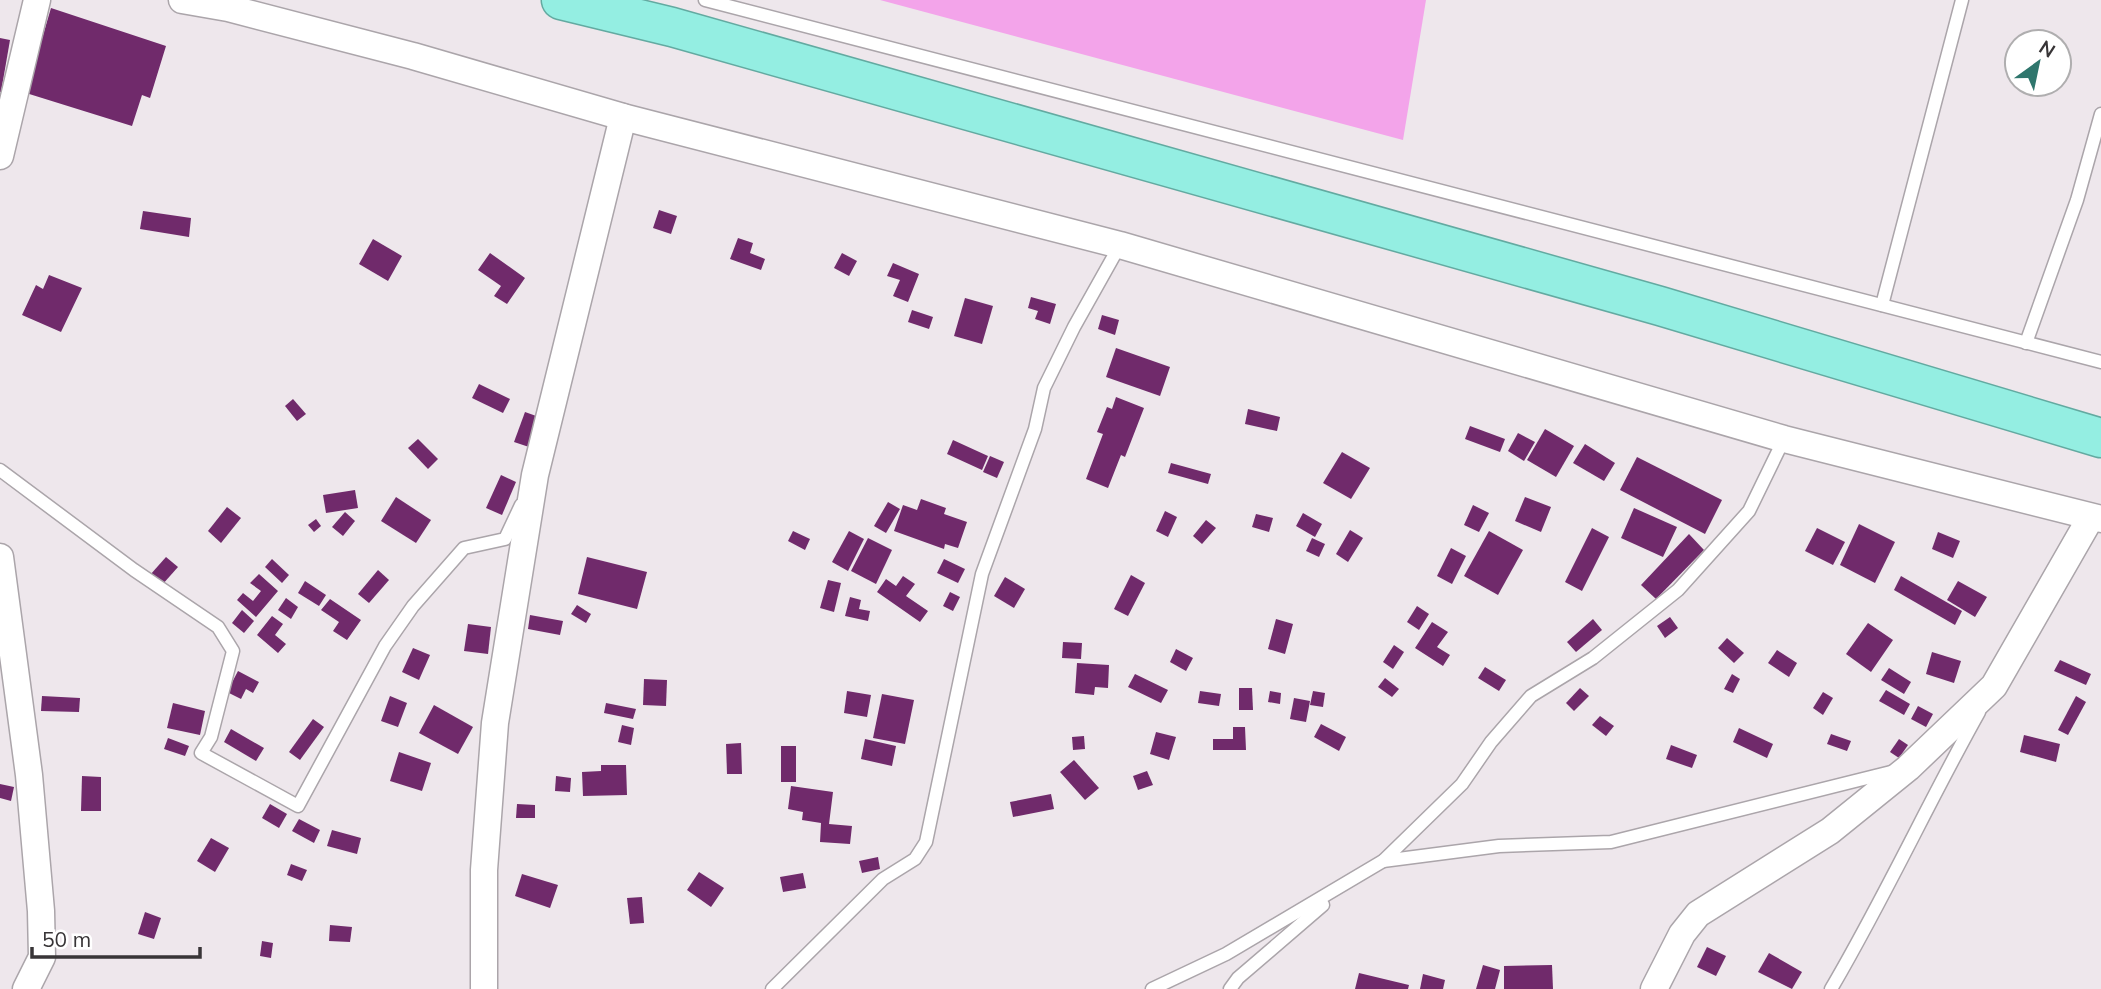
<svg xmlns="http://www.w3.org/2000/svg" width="2101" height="989" viewBox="0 0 2101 989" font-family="Mulish,sans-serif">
<rect width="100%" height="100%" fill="#eee7ec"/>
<polygon fill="#f3a4ea" points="880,0 1426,0 1403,140"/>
<g fill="#702a6b">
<polygon points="51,8 166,46 150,98 142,95 132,126 26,93"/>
<polygon points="0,38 10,40 1,92 0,92"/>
<polygon points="659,210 677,216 671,234 653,228"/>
<polygon points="143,211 191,218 189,237 140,229"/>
<polygon points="738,238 753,243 750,253 765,259 761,270 730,259"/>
<polygon points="373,239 402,256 388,281 359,264"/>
<polygon points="490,253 525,278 507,304 494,296 501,286 478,270"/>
<polygon points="842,253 857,261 849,276 834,268"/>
<polygon points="893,263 919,274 908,302 893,296 900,280 887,276"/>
<polygon points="49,275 82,288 61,332 22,315 36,285 43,289"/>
<polygon points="1031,297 1056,304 1050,324 1035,319 1038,311 1028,308"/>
<polygon points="965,298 993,306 982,344 954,336"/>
<polygon points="912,310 933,317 929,329 908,322"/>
<polygon points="1102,315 1119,320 1115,335 1098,329"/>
<polygon points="1116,348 1170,367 1160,396 1106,377"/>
<polygon points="479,384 510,399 503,413 472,398"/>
<polygon points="1116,397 1144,408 1125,457 1121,455 1108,488 1086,479 1103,434 1097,432 1107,407 1112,409"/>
<polygon points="293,399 306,414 297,421 285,406"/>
<polygon points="1248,409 1280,417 1277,431 1245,424"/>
<polygon points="525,412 539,417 529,447 514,442"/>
<polygon points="1470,426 1505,439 1500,452 1465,439"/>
<polygon points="1545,429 1574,446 1556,477 1527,460"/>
<polygon points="1518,433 1535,442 1524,461 1508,451"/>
<polygon points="418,439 438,459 428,469 408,448"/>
<polygon points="953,440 988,456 982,470 947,454"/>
<polygon points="1585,444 1615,463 1604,481 1573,463"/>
<polygon points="1342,452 1370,468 1351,499 1323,483"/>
<polygon points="990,456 1004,462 997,478 983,472"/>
<polygon points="1637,457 1722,500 1705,534 1620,490"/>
<polygon points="1171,463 1211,474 1208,484 1168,473"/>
<polygon points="501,475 516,482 502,515 486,508"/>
<polygon points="355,490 358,508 326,513 323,495"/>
<polygon points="396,497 431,520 416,543 381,521"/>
<polygon points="1525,497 1551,507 1541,532 1515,521"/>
<polygon points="921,499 946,508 944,514 967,522 958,548 945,544 944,549 894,531 903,505 917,510"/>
<polygon points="888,502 900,509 886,533 874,526"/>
<polygon points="1473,505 1489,513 1479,532 1464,525"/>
<polygon points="227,507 241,518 221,543 208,531"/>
<polygon points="1634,508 1677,527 1663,557 1621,538"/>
<polygon points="1165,511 1177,517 1168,537 1156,531"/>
<polygon points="345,512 355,521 343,536 332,527"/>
<polygon points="1303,513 1322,524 1315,537 1296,526"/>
<polygon points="1256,514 1273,518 1269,532 1252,527"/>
<polygon points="316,519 321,526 314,532 308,525"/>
<polygon points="1206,520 1216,528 1202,544 1193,536"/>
<polygon points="1859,524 1895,542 1875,583 1840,565"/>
<polygon points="1592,528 1609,537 1582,591 1565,582"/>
<polygon points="1817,528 1845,542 1833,565 1805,551"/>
<polygon points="1350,530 1363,538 1348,562 1336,554"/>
<polygon points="793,531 810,539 805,550 788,541"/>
<polygon points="849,531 864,539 848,571 832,562"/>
<polygon points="1489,531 1523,550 1498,595 1464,576"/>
<polygon points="1938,532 1960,541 1953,558 1932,549"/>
<polygon points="1689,534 1704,550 1656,599 1641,585"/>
<polygon points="868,538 892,550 876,584 851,571"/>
<polygon points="1312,538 1325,544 1319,557 1306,551"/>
<polygon points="1451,548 1466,556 1452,584 1437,576"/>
<polygon points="166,557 178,567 162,585 150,575"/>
<polygon points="587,557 647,572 637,609 578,594"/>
<polygon points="272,559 289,575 282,583 265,567"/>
<polygon points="944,559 965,569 958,583 937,573"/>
<polygon points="378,570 389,580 369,603 358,594"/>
<polygon points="259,574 278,591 256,617 237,600 243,593 253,601 261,591 250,583"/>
<polygon points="1131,575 1145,583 1128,616 1114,609"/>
<polygon points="903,576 915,584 906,596 928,611 920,622 877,592 886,579 896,586"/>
<polygon points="1901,576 1962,611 1955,625 1894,590"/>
<polygon points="1005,577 1025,589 1014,608 994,596"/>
<polygon points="828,580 841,583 834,612 820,608"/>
<polygon points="305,581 326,595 319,606 298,593"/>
<polygon points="1958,581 1987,597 1975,617 1947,600"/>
<polygon points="950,592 960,597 953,611 943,606"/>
<polygon points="850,597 861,600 859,609 870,611 868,621 845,616"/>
<polygon points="286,598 298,607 291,619 278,610"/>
<polygon points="330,599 361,620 347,640 333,631 339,622 321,610"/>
<polygon points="577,605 591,614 586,623 571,614"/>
<polygon points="1417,606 1429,614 1419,630 1407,622"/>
<polygon points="242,610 254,621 244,633 232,623"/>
<polygon points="530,615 563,621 560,635 528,629"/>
<polygon points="272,616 283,624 275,635 286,644 278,653 257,635"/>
<polygon points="1670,617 1678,628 1665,638 1657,626"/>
<polygon points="1276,619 1293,624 1285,654 1268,649"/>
<polygon points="1593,619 1602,630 1576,652 1567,642"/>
<polygon points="1432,622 1448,632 1437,647 1450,655 1443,666 1415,648"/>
<polygon points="1868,623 1893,640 1871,672 1846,654"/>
<polygon points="468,624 491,627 488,654 464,651"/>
<polygon points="1727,638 1744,653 1734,663 1718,648"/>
<polygon points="1063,642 1082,643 1081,659 1062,658"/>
<polygon points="1394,645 1404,652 1393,669 1383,662"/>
<polygon points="413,648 430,655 419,680 402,672"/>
<polygon points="1176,649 1193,658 1186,671 1170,662"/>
<polygon points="1777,650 1797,663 1789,677 1768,663"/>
<polygon points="1932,652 1961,661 1954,683 1926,674"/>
<polygon points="2060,660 2091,674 2086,685 2054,671"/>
<polygon points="1077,663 1109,665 1108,688 1095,687 1094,695 1075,693"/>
<polygon points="1485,667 1506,680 1499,691 1478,678"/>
<polygon points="1889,668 1911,682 1904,694 1881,680"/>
<polygon points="238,671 259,682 253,693 246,689 241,699 227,692"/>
<polygon points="1135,674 1168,690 1161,703 1128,687"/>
<polygon points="1732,674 1740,679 1733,693 1724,689"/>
<polygon points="1385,678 1399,689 1392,697 1378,687"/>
<polygon points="644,679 667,680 666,706 643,705"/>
<polygon points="1239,688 1252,688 1253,710 1239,710"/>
<polygon points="1580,688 1589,696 1574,711 1566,703"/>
<polygon points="1886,690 1910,704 1904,715 1879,701"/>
<polygon points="847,691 871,695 867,717 844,713"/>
<polygon points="1200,691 1221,694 1219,706 1198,703"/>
<polygon points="1270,691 1281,693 1280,704 1268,702"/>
<polygon points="1313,691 1325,693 1323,707 1310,705"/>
<polygon points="1823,692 1833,698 1823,715 1813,708"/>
<polygon points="882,694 914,700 905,744 873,738"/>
<polygon points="42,696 80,698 79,712 41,711"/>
<polygon points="390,696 407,703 398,727 381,721"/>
<polygon points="2076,696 2086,702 2068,735 2058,730"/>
<polygon points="1294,698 1310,701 1306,722 1290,719"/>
<polygon points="173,703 205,711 200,735 167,728"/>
<polygon points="606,703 636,709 633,719 604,713"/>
<polygon points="434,705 473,727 458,754 419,733"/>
<polygon points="1918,706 1933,714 1926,727 1911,719"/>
<polygon points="1600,716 1614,726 1606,736 1592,725"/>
<polygon points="313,719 324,727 300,760 289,752"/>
<polygon points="1321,724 1346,737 1339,751 1314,737"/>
<polygon points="622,725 634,728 631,745 618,742"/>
<polygon points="1233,727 1245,727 1246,750 1213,750 1213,739 1233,739"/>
<polygon points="1739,728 1773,744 1767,758 1733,742"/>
<polygon points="231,729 264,748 256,761 224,742"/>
<polygon points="1156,732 1176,737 1169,760 1150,754"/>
<polygon points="1831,734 1851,741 1847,751 1827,744"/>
<polygon points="2024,735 2060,744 2056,762 2020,752"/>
<polygon points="1084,736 1085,749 1073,750 1072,737"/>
<polygon points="168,738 189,746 185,756 164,749"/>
<polygon points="865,739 896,746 892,766 861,759"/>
<polygon points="1899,739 1908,745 1899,758 1890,752"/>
<polygon points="741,743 742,774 727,774 726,744"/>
<polygon points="1671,745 1697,755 1692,768 1666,759"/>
<rect x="781" y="746" width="15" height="36"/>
<polygon points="399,752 431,763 422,791 390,781"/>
<polygon points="1074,760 1099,788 1085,800 1060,772"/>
<polygon points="601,765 626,765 627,795 583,796 582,772 601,771"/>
<polygon points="1147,771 1153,785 1138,790 1133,776"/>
<polygon points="82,776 101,777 101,811 81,811"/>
<polygon points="556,776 571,778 570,792 555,791"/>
<polygon points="0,784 14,787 11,801 0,798"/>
<polygon points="791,786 833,792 829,824 852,826 850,844 820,842 821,823 802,820 803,812 788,809"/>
<polygon points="1051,794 1054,809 1013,817 1010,802"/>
<polygon points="270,804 287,814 279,828 262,818"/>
<polygon points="517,804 535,805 535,818 516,818"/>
<polygon points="299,819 320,830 314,843 292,831"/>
<polygon points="332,830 361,838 357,854 327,846"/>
<polygon points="211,838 229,848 215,872 197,861"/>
<polygon points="878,857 880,869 862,873 859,861"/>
<polygon points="291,864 307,870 302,881 287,875"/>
<polygon points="699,872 724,888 711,907 687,890"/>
<polygon points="803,873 806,888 783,892 780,877"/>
<polygon points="522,874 558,885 550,908 515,896"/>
<polygon points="642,897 644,923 630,924 627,898"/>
<polygon points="145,912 161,918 154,939 138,934"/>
<polygon points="330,925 352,927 350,942 329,941"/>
<polygon points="262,941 273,943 271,958 260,956"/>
<polygon points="1707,947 1726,956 1716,976 1697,967"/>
<polygon points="1769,953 1802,972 1792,989 1758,972"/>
<polygon points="1483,965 1500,970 1495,989 1476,989"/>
<polygon points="1552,965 1553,989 1504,989 1504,966"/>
<polygon points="1359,973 1409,985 1408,989 1355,989"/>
<polygon points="1423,974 1445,980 1443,989 1420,989"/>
</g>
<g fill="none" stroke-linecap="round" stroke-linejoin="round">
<g stroke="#aba5aa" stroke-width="15">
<g id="service">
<polyline points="705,0 2101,362"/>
<polyline points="1882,305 1962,0"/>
<polyline points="2026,343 2077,200 2101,114"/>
<polyline points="0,470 134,570 218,627 233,651 211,737 201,753 298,806 385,646 413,606 464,548 505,539 521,505"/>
<polyline points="1383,861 1499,846 1611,842 1891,772"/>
<polyline points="772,989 883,879 915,859 926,842 982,574 1035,429 1044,388 1074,327 1120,245"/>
<polyline points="1152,989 1226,954 1383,861 1462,784 1491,742 1531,696 1593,658 1678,590 1749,511 1784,439"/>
<polyline points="1230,989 1238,978 1323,905"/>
<path d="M1831,989C1884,899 1928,803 1979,712"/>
</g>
</g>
<g stroke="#aba5aa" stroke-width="29">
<g id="minor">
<polyline points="182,0 228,8 413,56 623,117 1120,245 1784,439 2101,519"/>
<polyline points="0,156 37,0"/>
<polyline points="0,557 29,775 41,911 42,957 26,989"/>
<polyline points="484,989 484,870 495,723 535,475 623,117"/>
<polyline points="1654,989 1682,934 1698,914 1830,831 1908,768 1994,686 2091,517"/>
</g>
</g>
<g stroke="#63aaa1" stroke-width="41">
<polyline id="trunk" points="561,0 672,27 1660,306 2101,438"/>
</g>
<use href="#service" stroke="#fff" stroke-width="12"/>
<use href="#minor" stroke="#fff" stroke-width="26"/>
<use href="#trunk" stroke="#94eee2" stroke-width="38"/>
</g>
<g transform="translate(2038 63) rotate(33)"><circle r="33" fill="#ffffff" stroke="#afaeaf" stroke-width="2"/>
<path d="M0-5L12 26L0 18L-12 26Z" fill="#2f766d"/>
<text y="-10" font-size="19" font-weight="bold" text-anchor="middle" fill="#383537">N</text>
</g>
<path d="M32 947v10h168v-10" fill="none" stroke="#383537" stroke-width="3.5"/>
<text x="42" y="947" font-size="21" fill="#383537" stroke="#ffffff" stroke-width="5" paint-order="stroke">50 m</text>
</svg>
